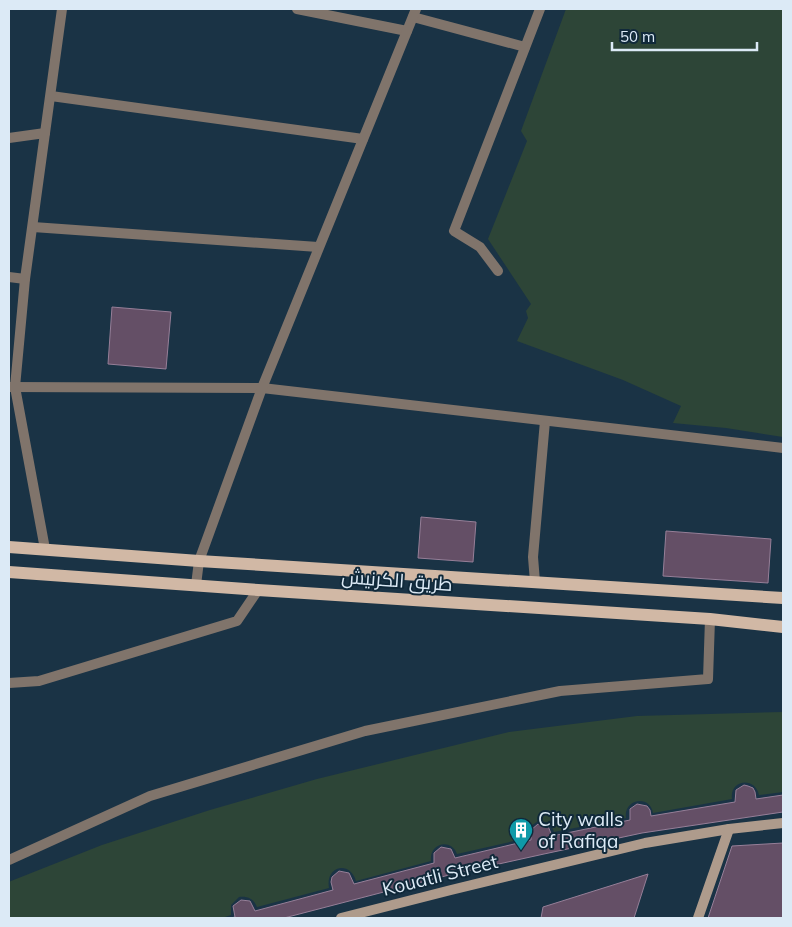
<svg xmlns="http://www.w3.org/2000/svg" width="792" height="927" viewBox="0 0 792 927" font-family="Mulish,Cairo,sans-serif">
<rect width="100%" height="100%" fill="#1a3345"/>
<g fill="#2d4537">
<polygon points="566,9 783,9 783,437 726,428 673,423 681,406 623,380 517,341 528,318 526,311 531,304 488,239 527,141 521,131"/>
<path d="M783,712V792L759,795C755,776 729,780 732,799L653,813C650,794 623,799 626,818L554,832C552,824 546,821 538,821L528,828L527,838L457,854C451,838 429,843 431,861L356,881C350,860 325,866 329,888L257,907C254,899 248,896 239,897L231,905V915L222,918H9V882L11,881L102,845L210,810L317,779L509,732L637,716Z"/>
</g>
<g fill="#644f66" stroke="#967f98">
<polygon points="112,307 171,312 166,369 108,364"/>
<polygon points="421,517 476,522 473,562 418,558"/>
<polygon points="666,531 771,539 768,583 663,576"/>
<polygon points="744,785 748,786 753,788 755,792 756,799 783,795 783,812 642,833 544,854 449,875 284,918 231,918 235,917 233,906 241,900 250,901 255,911 333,890 331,882 332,877 339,871 349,873 354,884 434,863 434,853 441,847 451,849 455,858 531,840 531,830 538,824 548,826 552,836 630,820 630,809 637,804 647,806 650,810 651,816 735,802 736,790"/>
<polygon points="783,843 783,918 708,918 732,846"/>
<polygon points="648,874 634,918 541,918 543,907"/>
</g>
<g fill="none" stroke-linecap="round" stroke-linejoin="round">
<polyline stroke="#80746b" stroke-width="10" points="535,582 533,557 545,421"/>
<g stroke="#80746b" stroke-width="10">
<polyline points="297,9 407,31"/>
<polyline points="413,17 525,47"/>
<polyline points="51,96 363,139"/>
<polyline points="9,138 45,133"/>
<polyline points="33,227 318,247"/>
<polyline points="498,271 480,247 454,231 540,9"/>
<polyline points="9,277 25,279"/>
<polyline points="9,387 262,388 783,448"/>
<polyline points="45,549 15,387 25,279 62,9"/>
<polyline points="196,585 199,561 262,388 416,9"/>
<polyline points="9,683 39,681 237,621 258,590"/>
<polyline points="9,860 150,796 365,731 560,691 708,679 710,619"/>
</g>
<g stroke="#ae9b8c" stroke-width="10">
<polyline points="341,918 451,890 645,843 729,829 783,823"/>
<polyline points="698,918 729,829"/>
</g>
<g stroke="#d1b8a5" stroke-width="12">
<polyline points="9,547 199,561 783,598"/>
<polyline points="9,572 258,590 710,619 783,627"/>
</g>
</g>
<defs>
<g id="building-pin" transform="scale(1.25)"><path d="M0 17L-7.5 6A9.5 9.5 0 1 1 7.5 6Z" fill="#0f9aa8" stroke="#10293a"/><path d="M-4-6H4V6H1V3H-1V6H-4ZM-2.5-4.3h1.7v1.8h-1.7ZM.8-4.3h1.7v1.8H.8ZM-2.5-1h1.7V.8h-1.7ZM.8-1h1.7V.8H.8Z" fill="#fff"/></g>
</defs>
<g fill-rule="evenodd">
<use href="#building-pin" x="521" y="830"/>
</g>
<g text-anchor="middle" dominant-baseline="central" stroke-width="4" stroke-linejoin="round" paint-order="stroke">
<g font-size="19" fill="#dceaf6" stroke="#10293a">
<text transform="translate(397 580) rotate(4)">طريق الكرنيش</text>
<text transform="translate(440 875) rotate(-14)">Kouatli Street</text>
</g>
<g font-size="19" fill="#dceaf6" stroke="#10293a" text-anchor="start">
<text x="538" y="819">City walls<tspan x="538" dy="22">of Rafiqa</tspan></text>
</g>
</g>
<rect width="792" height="927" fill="none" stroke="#dceaf6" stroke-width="20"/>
<path d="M612 42v8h145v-8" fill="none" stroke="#dceaf6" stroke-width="2.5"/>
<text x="620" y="42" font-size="15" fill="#dceaf6" stroke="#10293a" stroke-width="4" paint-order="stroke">50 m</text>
</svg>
